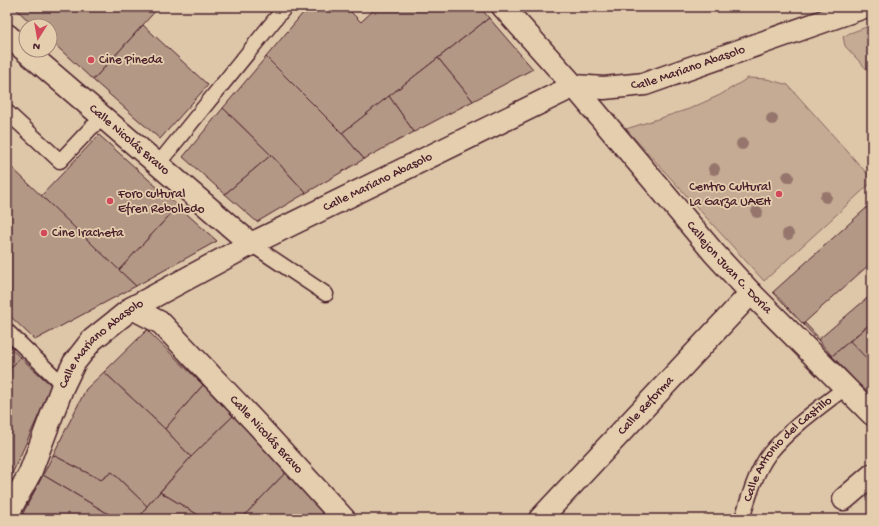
<svg xmlns="http://www.w3.org/2000/svg" width="879" height="526" viewBox="0 0 879 526" font-family="'Gochi Hand',sans-serif">
<rect width="100%" height="100%" fill="#dec7a9"/>
<filter id="ink" filterUnits="userSpaceOnUse"><feTurbulence type="fractalNoise" baseFrequency=".025" numOctaves="2"/><feDisplacementMap in="SourceGraphic" scale="8" xChannelSelector="R" yChannelSelector="G"/><feConvolveMatrix kernelMatrix="1 2 1 2 8 2 1 2 1" color-interpolation-filters="sRGB"/></filter>
<g filter="url(#ink)">
<g fill="#c5ab94" stroke="#886560">
<polygon points="872,25 872,75 845,46 843,37 850,33"/>
<polygon points="748,78 767,79 788,85 872,179 872,182 764,281 626,129 689,109 720,95"/>
</g>
<g fill="#b49886" stroke="#4a1f2b">
<polygon points="14,7 159,7 93,80 50,40 50,26 34,26"/>
<polygon points="308,7 346,7 361,22 377,7 480,7 489,18 342,133 266,57"/>
<polygon points="489,18 533,69 473,101 438,58"/>
<polygon points="143,25 208,85 160,139 93,80"/>
<polygon points="266,57 342,133 364,159 306,193 271,155 223,108"/>
<polygon points="438,58 473,101 414,132 389,96"/>
<polygon points="389,96 414,132 364,159 342,133"/>
<polygon points="223,108 271,155 225,194 183,157"/>
<polygon points="99,135 178,206 119,270 41,196"/>
<polygon points="271,155 306,193 257,222 225,194"/>
<polygon points="7,163 136,286 35,340 7,313"/>
<polygon points="872,203 872,262 803,324 773,292"/>
<polygon points="178,206 217,241 136,286 119,270"/>
<polygon points="872,294 872,322 832,356 818,340"/>
<polygon points="872,322 872,398 832,356"/>
<polygon points="872,322 872,364 850,341"/>
<polygon points="805,323 820,339 818,340 803,324"/>
<polygon points="147,330 203,385 165,429 104,372"/>
<polygon points="7,345 20,357 7,373"/>
<polygon points="20,357 52,386 7,485 7,373"/>
<polygon points="104,372 165,429 191,457 147,506 112,472 101,480 53,455 86,389"/>
<polygon points="203,385 233,416 191,457 165,429"/>
<polygon points="233,416 288,470 241,519 205,519 160,492 191,457"/>
<polygon points="53,455 101,480 112,472 147,506 139,519 117,519 43,475"/>
<polygon points="288,470 329,519 241,519"/>
<polygon points="43,475 117,519 20,519"/>
<polygon points="160,492 205,519 139,519 147,506"/>
</g>
<g fill="none" stroke-linecap="round" stroke-linejoin="round">
<g stroke="#4a1f2b" stroke-width="17">
<g id="service">
<polyline points="7,112 60,161 91,128 104,118"/>
<polyline points="158,164 285,7"/>
<polyline points="251,244 326,294"/>
<polyline points="7,331 56,378 62,388"/>
<path id="s1" d="M742,519C749,497 755,473 769,454C790,428 819,408 845,388"/>
</g>
</g>
<g stroke="#4a1f2b" stroke-width="25">
<g id="minor">
<path id="s2" d="M503,7L574,86L714,253L751,293L872,414"/>
<path id="s3" d="M7,35L251,244"/>
<path id="s4" d="M132,308L161,323L255,422L344,519"/>
<polyline points="844,499 872,475"/>
<path id="s5" d="M7,515L30,473L62,388L74,363L92,340L132,308L251,244L574,86"/>
<path id="s6" d="M540,519L751,293"/>
</g>
</g>
<g stroke="#4a1f2b" stroke-width="25">
<g id="tertiary">
<path id="s7" d="M574,86L604,88L645,84L864,7"/>
</g>
</g>
<use href="#service" stroke="#e4ceae" stroke-width="14"/>
<use href="#minor" stroke="#e4ceae" stroke-width="22"/>
<use href="#tertiary" stroke="#e4ceae" stroke-width="22"/>
</g>
<g fill="#96766c">
<circle cx="772" cy="119" r="6"/>
<circle cx="742" cy="144" r="6"/>
<circle cx="714" cy="169" r="6"/>
<circle cx="788" cy="177" r="6"/>
<circle cx="826" cy="197" r="6"/>
<circle cx="757" cy="212" r="6"/>
<circle cx="788" cy="234" r="6"/>
</g>
</g>
<g fill="#d1495b" stroke="#e4ceae" stroke-width="1.5">
<circle cx="91" cy="60" r="4"/>
<circle cx="779" cy="194" r="4"/>
<circle cx="110" cy="201" r="4"/>
<circle cx="44" cy="233" r="4"/>
</g>
<g text-anchor="middle" dominant-baseline="central" stroke-width="3.5" stroke-linejoin="round" paint-order="stroke">
<g font-size="13" fill="#4a1f2b" stroke="#e4ceae" text-anchor="start">
<text x="99" y="60">Cine Pineda</text>
<text x="771" y="187" text-anchor="end">Centro Cultural<tspan x="771" dy="15">La Garza UAEH</tspan></text>
<text x="118" y="194">Foro cultural<tspan x="118" dy="15">Efren Rebolledo</tspan></text>
<text x="52" y="233">Cine Iracheta</text>
</g>
<g font-size="13" fill="#4a1f2b" stroke="#e4ceae">
<text stroke="none"><textPath href="#s7" startOffset="117">Calle Mariano Abasolo</textPath></text>
<text stroke="none"><textPath href="#s3" startOffset="161">Calle Nicolás Bravo</textPath></text>
<text stroke="none"><textPath href="#s5" startOffset="523">Calle Mariano Abasolo</textPath></text>
<text stroke="none"><textPath href="#s2" startOffset="345">Callejon Juan C. Doria</textPath></text>
<text stroke="none"><textPath href="#s5" startOffset="199">Calle Mariano Abasolo</textPath></text>
<text stroke="none"><textPath href="#s6" startOffset="155">Calle Reforma</textPath></text>
<text stroke="none"><textPath href="#s4" startOffset="186">Calle Nicolás Bravo</textPath></text>
<text stroke="none"><textPath href="#s1" startOffset="86">Calle Antonio del Castillo</textPath></text>
</g>
</g>
<rect width="879" height="526" fill="none" stroke="#e4ceae" stroke-width="24"/>
<rect x="12" y="12" width="855" height="502" fill="none" stroke="#4a1f2b" stroke-width="1.5" filter="url(#ink)"/>
<g transform="translate(38 38) rotate(191)"><circle r="19" fill="#e4ceae" stroke="#a6887a"/>
<path d="M0-3L7 15L0 10L-7 15Z" fill="#d1495b"/>
<text y="-6" font-size="11" font-weight="bold" text-anchor="middle" fill="#4a1f2b">N</text>
</g>
</svg>
